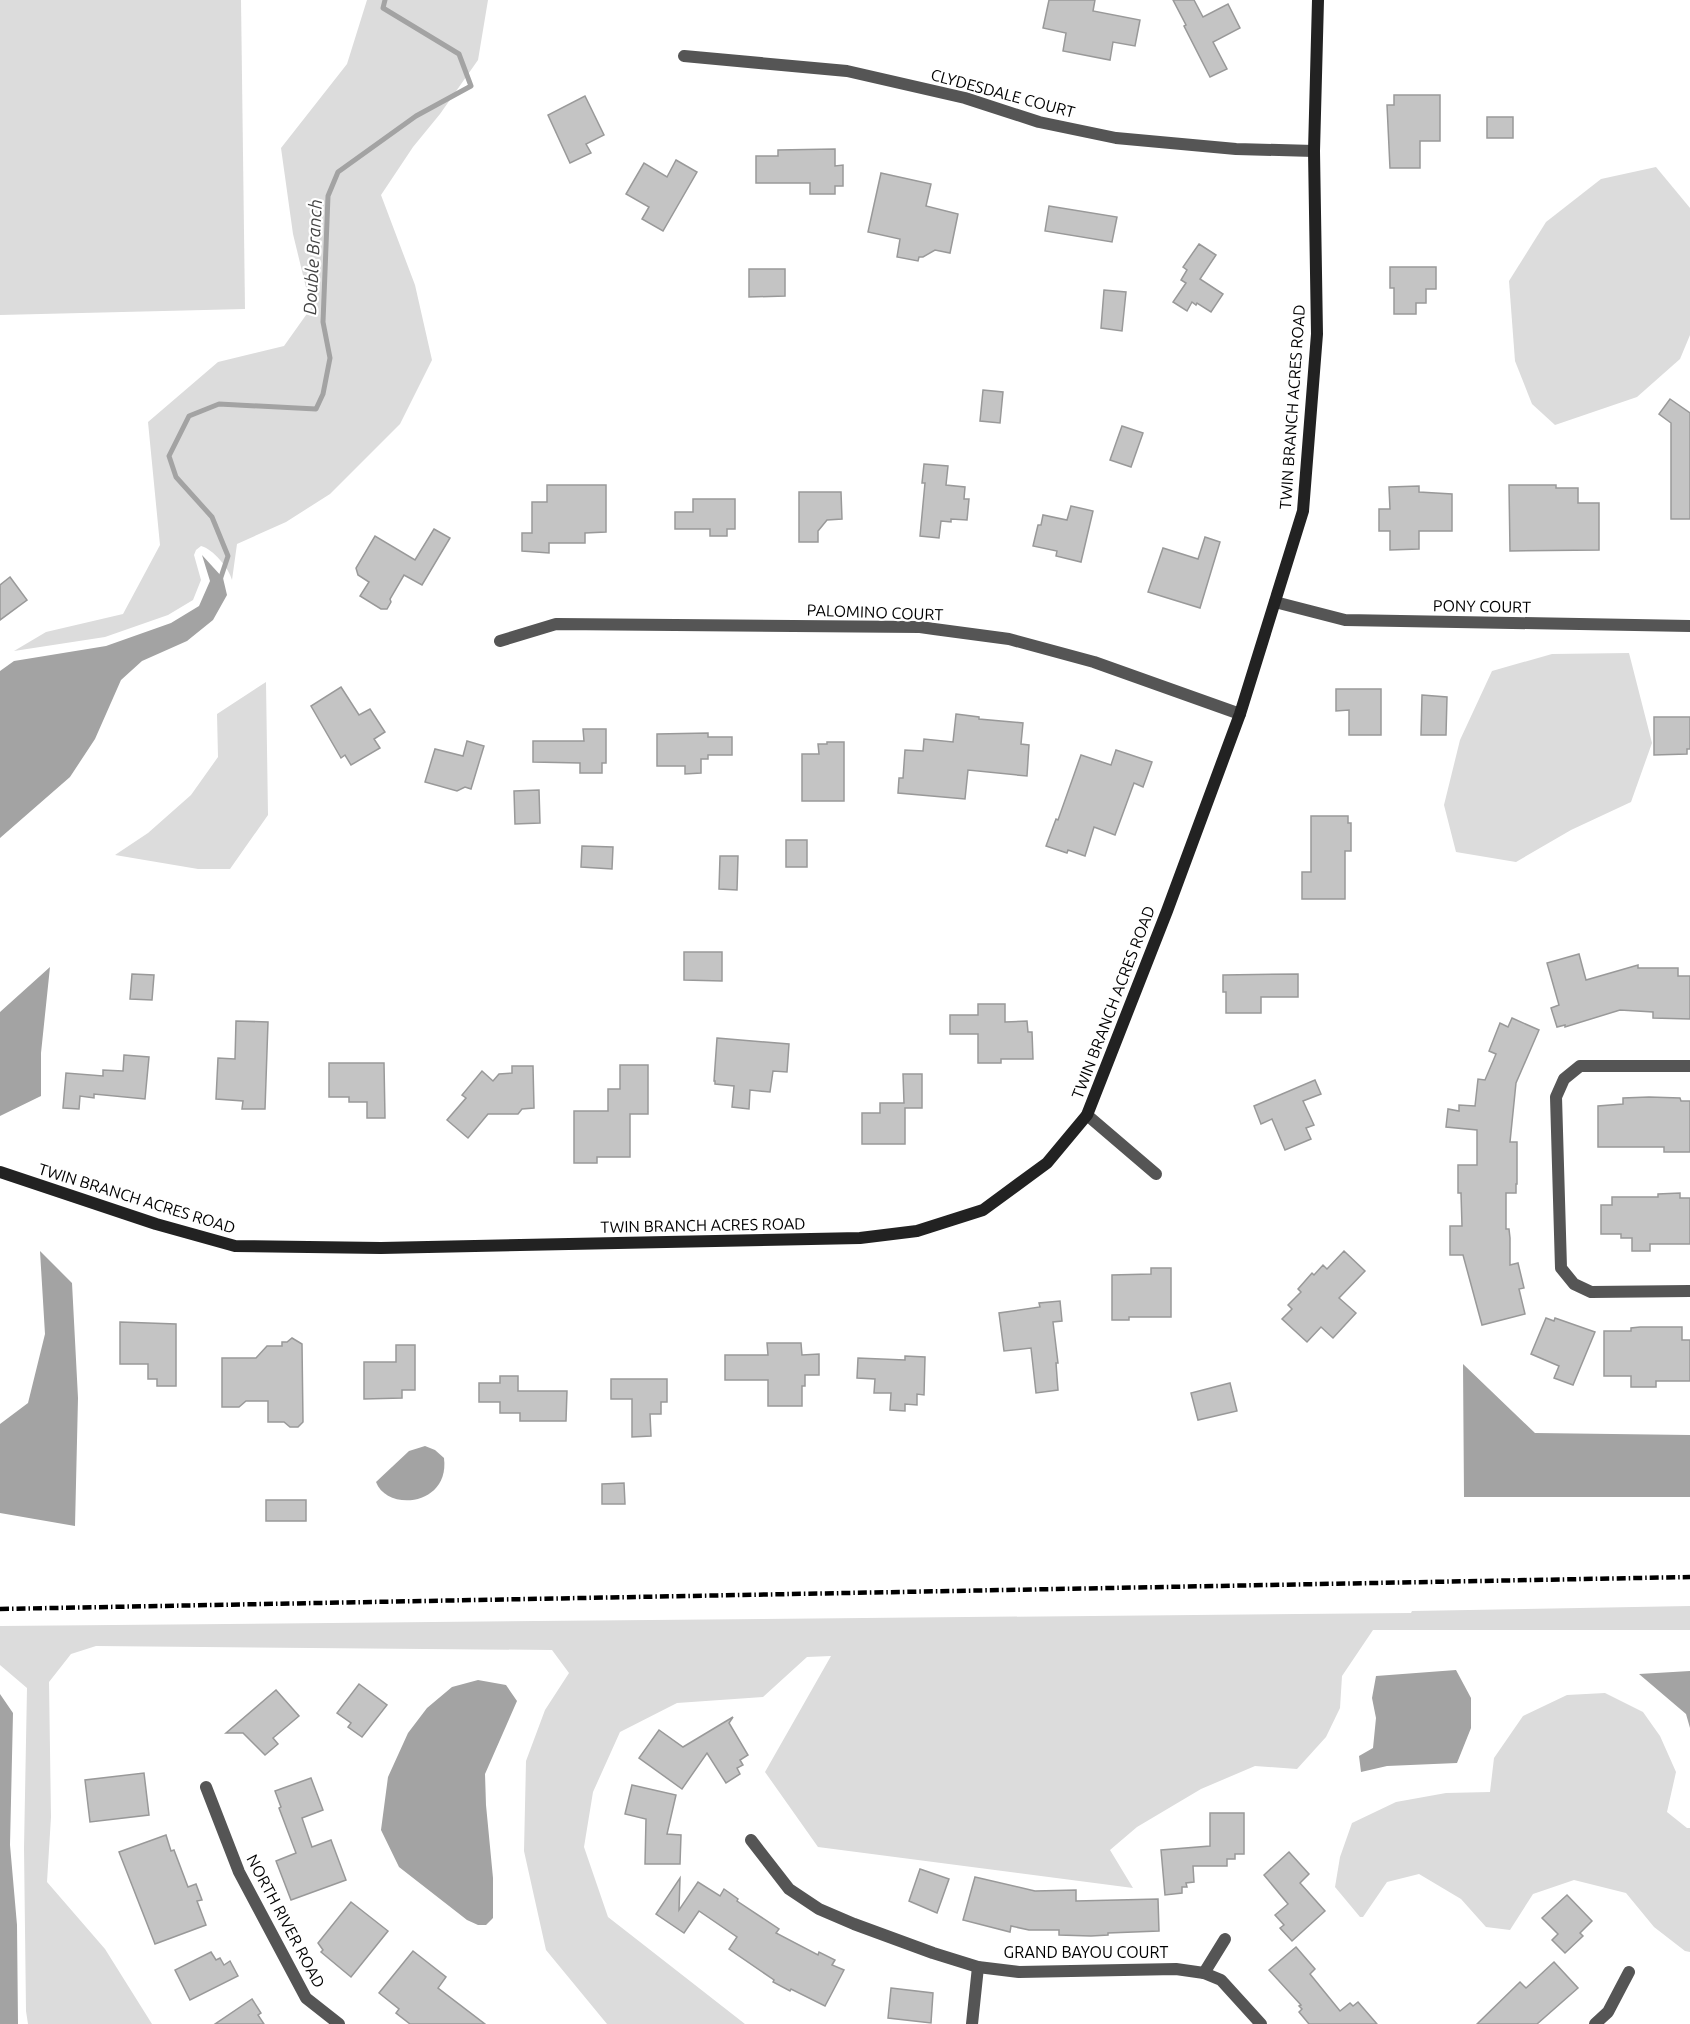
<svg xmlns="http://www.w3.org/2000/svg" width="1690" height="2024" viewBox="0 0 1690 2024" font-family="Ubuntu,sans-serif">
<rect width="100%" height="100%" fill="#fff"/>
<g fill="#dcdcdc">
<polygon points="0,0 241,0 245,309 0,315"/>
<path d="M367,0H488L478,60L440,114L413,147L381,195L415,285L432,360L400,424L330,494L286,522L237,544L232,580C229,568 213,549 201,546L196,550L194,555L201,580L193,600L168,615L105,637L14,651L46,632L123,614L160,545L148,422L218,362L284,346L311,308L293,234L281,148L347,64Z"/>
<polygon points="1656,167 1690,208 1690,335 1680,359 1637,397 1555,425 1532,404 1515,361 1509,281 1546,222 1601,179"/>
<polygon points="1629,653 1652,743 1631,802 1571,830 1516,862 1456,852 1444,805 1460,740 1492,671 1552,654"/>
<polygon points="266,682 268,815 230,869 198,869 115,855 148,833 191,795 218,757 217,714"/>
<polygon points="1690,1606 1690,1630 1373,1630 1342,1676 1340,1708 1326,1737 1297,1769 1255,1766 1201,1789 1137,1827 1110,1850 1133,1888 818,1847 765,1772 831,1656 807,1657 763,1697 677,1703 620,1732 593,1792 584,1847 608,1917 745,2024 607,2024 546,1950 524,1851 526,1761 545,1710 569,1673 552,1650 96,1646 71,1654 49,1682 51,1817 47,1882 105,1949 152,2024 28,2024 26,2011 24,1848 27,1688 0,1665 0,1626 1411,1613 1412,1611"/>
<polygon points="1605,1693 1643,1712 1660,1736 1676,1772 1667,1812 1687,1828 1690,1828 1690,1952 1685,1951 1654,1927 1626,1893 1574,1880 1533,1894 1510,1930 1486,1927 1461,1899 1419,1874 1387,1882 1363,1917 1360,1917 1335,1887 1340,1857 1352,1823 1396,1802 1446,1793 1490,1792 1494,1758 1523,1716 1567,1695"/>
</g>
<g fill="#a3a3a3">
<polygon points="202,555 223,578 227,595 213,620 187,641 142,661 121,680 95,739 70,777 0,838 0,671 14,661 106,646 171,623 199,606 210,581"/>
<polygon points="50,967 41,1053 41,1096 0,1116 0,1012"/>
<polygon points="40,1251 72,1283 78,1398 75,1526 0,1513 0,1424 28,1403 45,1334"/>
<polygon points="1463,1364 1535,1433 1690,1435 1690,1497 1464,1497"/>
<path d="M425,1446L435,1450L444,1458C450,1506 387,1512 376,1482L409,1451Z"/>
<polygon points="1456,1670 1471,1698 1471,1728 1457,1763 1387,1766 1361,1772 1359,1756 1373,1748 1376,1718 1372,1698 1376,1676"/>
<polygon points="1690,1671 1690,1728 1686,1714 1639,1674"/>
<polygon points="478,1680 506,1685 517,1701 485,1774 486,1805 493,1878 493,1918 486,1925 478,1925 467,1920 399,1867 381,1830 388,1777 408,1733 427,1708 452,1687"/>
<polygon points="0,1694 13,1713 10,1845 17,1925 18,2024 0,2024"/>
</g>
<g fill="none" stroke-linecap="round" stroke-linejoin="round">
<polyline stroke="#a3a3a3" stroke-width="5" points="219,583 228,556 212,517 176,477 169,456 189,416 219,404 316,409 323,394 330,358 323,322 328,196 338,172 416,116 471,86 459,54 383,8 385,0"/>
</g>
<g fill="#c4c4c4" stroke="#999" stroke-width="1.5">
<polygon points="1049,0 1095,0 1093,11 1140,20 1135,46 1113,42 1110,60 1063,51 1066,33 1043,28"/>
<polygon points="1173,0 1194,0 1203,17 1228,4 1240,28 1213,42 1227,69 1210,77 1184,26 1186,25"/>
<polygon points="1394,95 1440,95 1440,141 1420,141 1420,168 1390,168 1387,105 1394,105"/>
<polygon points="585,96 604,135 586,144 591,153 570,163 548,115"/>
<rect x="1487" y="117" width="26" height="21"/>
<polygon points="835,149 835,166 843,165 843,186 835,186 835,194 810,194 810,183 756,183 756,156 778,156 778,150"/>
<polygon points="676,160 697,172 663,231 642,219 649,207 626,194 644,163 667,177"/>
<polygon points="881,173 931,184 926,206 958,214 950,253 935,250 923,257 919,257 918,261 897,257 900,239 868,232"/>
<polygon points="1049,206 1117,217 1112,242 1045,231"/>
<polygon points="1199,244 1216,255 1200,279 1223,294 1211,312 1197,303 1196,305 1192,302 1187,311 1173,302 1186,283 1181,280 1187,270 1183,267"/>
<polygon points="1390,267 1436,267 1436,289 1426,289 1426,303 1416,303 1416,314 1394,314 1394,288 1390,288"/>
<polygon points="749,269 785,269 785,296 749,297"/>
<polygon points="1104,290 1126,292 1122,331 1101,328"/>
<polygon points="983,390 1003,392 1000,423 980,421"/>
<polygon points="1670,399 1690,413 1690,519 1671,519 1671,423 1659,414"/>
<polygon points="1122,426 1143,433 1131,467 1110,460"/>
<polygon points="924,464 948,466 946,485 965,487 964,499 969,499 967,520 951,519 951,522 941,521 939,538 920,536 925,483 922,483"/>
<polygon points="547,485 606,485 606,532 585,533 585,543 549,543 549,553 522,551 522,533 532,533 532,502 547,502"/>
<polygon points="1509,485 1556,485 1556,488 1578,488 1578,503 1599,503 1599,550 1510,551"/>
<polygon points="1419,486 1419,492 1452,494 1452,531 1419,531 1419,549 1390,550 1390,531 1379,531 1379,509 1390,509 1389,487"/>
<polygon points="799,492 841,492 842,519 827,520 818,531 818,542 799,542"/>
<polygon points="693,499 735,499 735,529 727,529 727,536 710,536 710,529 675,529 675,512 693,512"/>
<polygon points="1071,506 1093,511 1081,562 1056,556 1057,551 1033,546 1038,525 1041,525 1043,515 1067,520"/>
<polygon points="434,529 450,538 422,585 404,575 390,599 391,602 387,609 381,609 360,596 369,582 358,575 356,568 375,536 415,560"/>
<polygon points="1205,537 1220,542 1200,608 1148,592 1163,548 1198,559"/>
<polygon points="10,577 27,600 0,620 0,585"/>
<polygon points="341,687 359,715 370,709 385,732 374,739 380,748 351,765 345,755 341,758 311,706"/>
<polygon points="1336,689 1381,689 1381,735 1349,735 1349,710 1336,711"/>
<polygon points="1422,695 1447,697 1446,735 1421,735"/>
<polygon points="956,714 979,717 979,719 1023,723 1021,744 1029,745 1027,776 968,770 965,799 898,793 899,778 903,778 905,750 923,751 924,739 953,742"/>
<polygon points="1654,717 1690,717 1690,749 1687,749 1687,754 1654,755"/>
<polygon points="583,729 606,729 606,763 602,763 602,773 580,773 580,763 533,762 533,741 584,741"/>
<polygon points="708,733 708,737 732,737 732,755 708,755 708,759 701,759 701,773 685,774 685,766 657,766 657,734"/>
<polygon points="467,741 484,746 471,789 465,787 457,791 425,782 435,749 463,756"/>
<polygon points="827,742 844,742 844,801 802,801 802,754 819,754 818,744 827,744"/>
<polygon points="1116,750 1152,762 1143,787 1134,783 1115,835 1094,827 1085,856 1068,850 1067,853 1046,846 1056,819 1058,820 1081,755 1111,765"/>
<polygon points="539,790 540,823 515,824 514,791"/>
<polygon points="1311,816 1348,816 1348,823 1351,823 1351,851 1345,851 1345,899 1302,899 1302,872 1311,872"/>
<rect x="786" y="840" width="21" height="27"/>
<polygon points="582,846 613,847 612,869 581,867"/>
<polygon points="720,856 738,856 737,890 719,889"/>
<polygon points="684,952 722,952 722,981 684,980"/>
<polygon points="1579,954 1586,980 1638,965 1638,968 1678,968 1678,976 1690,976 1690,1019 1653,1018 1653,1012 1620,1010 1565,1027 1565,1025 1557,1027 1551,1008 1559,1005 1547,963"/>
<polygon points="132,974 154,975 152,1000 130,999"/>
<polygon points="1298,974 1298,997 1261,997 1261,1013 1226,1013 1226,992 1223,992 1223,975"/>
<polygon points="978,1004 1005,1004 1005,1022 1027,1021 1028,1032 1032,1032 1033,1059 1001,1059 1001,1063 978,1063 978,1034 950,1034 950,1015 978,1015"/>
<polygon points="1512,1018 1539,1030 1516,1083 1510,1142 1517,1142 1517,1184 1516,1184 1516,1193 1506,1193 1506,1229 1509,1229 1510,1238 1510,1265 1518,1263 1524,1288 1519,1289 1525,1314 1482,1325 1463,1255 1450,1255 1450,1226 1462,1226 1461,1193 1458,1193 1458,1165 1477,1165 1477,1130 1446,1127 1448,1109 1459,1111 1459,1105 1475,1106 1478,1079 1485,1080 1496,1054 1489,1051 1500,1023 1508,1027"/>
<polygon points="236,1021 268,1022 265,1109 242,1109 243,1101 216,1099 218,1058 235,1059"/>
<polygon points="717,1038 789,1044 787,1072 773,1071 770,1092 750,1090 749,1109 732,1107 734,1086 715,1084 715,1081 714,1081"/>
<polygon points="124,1055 149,1057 145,1099 94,1094 94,1098 80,1096 79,1109 63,1108 66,1073 103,1076 103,1070 123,1071"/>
<polygon points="329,1063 384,1063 385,1118 367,1118 367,1102 349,1102 349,1097 329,1097"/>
<polygon points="620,1065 648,1065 648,1114 630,1114 630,1157 597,1157 597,1163 574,1163 574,1111 608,1111 608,1089 620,1089"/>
<polygon points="512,1066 533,1066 534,1108 522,1109 518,1114 488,1114 468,1138 447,1120 466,1098 462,1095 482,1071 493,1081 499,1074 512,1073"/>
<polygon points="903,1074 922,1074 922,1108 905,1108 905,1144 862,1144 862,1113 880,1113 880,1103 904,1103"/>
<polygon points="1315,1080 1321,1094 1303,1101 1314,1125 1306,1128 1311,1139 1285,1150 1272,1119 1261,1124 1254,1106"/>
<polygon points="1649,1097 1680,1098 1681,1101 1690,1101 1690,1152 1664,1152 1664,1147 1598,1147 1598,1106 1623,1104 1623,1098"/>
<polygon points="1680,1193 1680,1198 1690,1198 1690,1244 1650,1244 1650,1251 1632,1251 1632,1238 1621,1238 1621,1234 1601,1234 1601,1205 1612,1205 1612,1197 1658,1197 1658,1194"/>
<polygon points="1344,1251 1365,1271 1339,1298 1356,1313 1333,1338 1321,1327 1307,1342 1282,1319 1292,1309 1288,1305 1301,1292 1298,1289 1312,1273 1314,1275 1323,1265 1327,1269"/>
<polygon points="1151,1268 1171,1268 1171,1317 1129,1317 1129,1320 1112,1320 1112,1275 1151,1274"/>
<polygon points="1060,1301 1062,1321 1053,1322 1058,1363 1056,1363 1058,1390 1036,1393 1031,1348 1004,1351 999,1313 1040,1307 1039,1303"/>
<polygon points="1546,1318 1554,1321 1555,1318 1595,1332 1573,1385 1554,1378 1559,1366 1531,1354"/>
<polygon points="120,1322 176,1324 176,1386 157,1386 157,1379 148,1379 148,1364 120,1364"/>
<polygon points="1640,1327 1682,1327 1682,1340 1690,1340 1690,1381 1656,1381 1656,1387 1631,1387 1631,1376 1604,1376 1604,1331 1631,1331 1631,1328"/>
<polygon points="292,1338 302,1344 303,1422 298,1427 290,1427 284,1422 268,1422 268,1401 246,1401 239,1407 222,1407 222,1358 256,1358 267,1346 282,1346 282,1342 287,1342"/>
<polygon points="767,1343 801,1343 802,1355 819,1354 819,1375 805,1375 805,1386 802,1386 802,1406 768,1406 768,1380 725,1380 725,1355 768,1355"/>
<polygon points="396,1345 415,1345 415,1390 402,1390 402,1398 364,1399 364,1362 396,1362"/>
<polygon points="905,1356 925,1357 924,1395 917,1394 917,1405 905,1404 905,1411 890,1410 891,1393 874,1393 875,1379 857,1378 858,1358 905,1360"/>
<polygon points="500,1376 518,1376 518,1391 567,1391 566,1421 520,1421 520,1413 500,1413 500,1402 479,1402 479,1383 500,1383"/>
<polygon points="611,1379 667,1379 667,1402 661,1402 661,1414 650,1414 651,1436 632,1437 632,1399 611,1399"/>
<polygon points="1230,1383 1237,1411 1198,1420 1191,1393"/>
<polygon points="624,1483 625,1504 602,1504 602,1484"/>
<rect x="266" y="1500" width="40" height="21"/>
<polygon points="359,1684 387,1705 362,1737 348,1727 351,1723 337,1713"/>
<polygon points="276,1690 299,1716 273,1738 278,1744 265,1755 243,1733 226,1733"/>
<polygon points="733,1717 729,1723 748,1755 740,1760 743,1765 737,1768 740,1774 726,1783 707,1753 682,1789 639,1758 659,1730 683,1747"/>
<polygon points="144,1773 149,1815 90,1822 85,1780"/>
<polygon points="311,1778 323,1810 302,1818 312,1847 331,1840 346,1880 291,1900 276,1861 296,1853 279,1808 281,1807 275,1791"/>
<polygon points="632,1785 676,1795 667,1834 681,1835 680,1864 645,1864 646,1819 625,1814"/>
<polygon points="1210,1813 1244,1813 1244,1854 1235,1854 1235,1859 1227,1859 1227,1866 1193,1866 1194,1882 1186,1883 1187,1887 1182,1887 1182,1893 1165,1895 1161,1850 1210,1846"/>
<polygon points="166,1835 171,1851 174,1850 188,1887 196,1884 202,1900 197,1901 206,1925 155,1944 119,1852"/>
<polygon points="1289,1852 1309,1874 1300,1883 1325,1911 1292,1941 1280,1928 1284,1925 1275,1915 1288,1904 1264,1875"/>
<polygon points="920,1869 949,1879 937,1913 909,1901"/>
<polygon points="975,1877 1035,1891 1076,1890 1076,1901 1158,1899 1159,1931 1108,1933 1108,1935 1091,1936 1059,1935 1059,1930 1029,1930 1011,1926 1010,1932 963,1920"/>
<polygon points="680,1878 679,1910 698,1882 720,1896 724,1889 738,1899 737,1901 779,1929 776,1933 818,1955 819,1952 835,1960 832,1965 844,1970 825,2006 791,1989 790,1991 773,1982 774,1980 729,1949 737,1937 699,1911 684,1933 656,1914"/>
<polygon points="1567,1895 1592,1921 1580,1933 1583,1936 1565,1953 1552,1940 1558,1934 1542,1918"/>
<polygon points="351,1902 388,1931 351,1977 321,1952 323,1950 318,1943"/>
<polygon points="1296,1947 1315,1969 1310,1974 1340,2011 1350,2003 1353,2006 1358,2002 1377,2024 1309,2024 1299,2012 1302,2009 1299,2006 1301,2005 1269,1970"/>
<polygon points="413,1951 446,1977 438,1988 485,2024 410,2024 396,2013 399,2009 379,1993"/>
<polygon points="211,1952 216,1960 220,1958 224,1965 230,1961 238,1976 190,2000 175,1970"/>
<polygon points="1554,1962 1578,1988 1537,2024 1477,2024 1520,1982 1526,1988"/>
<polygon points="891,1988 933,1993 931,2023 888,2018"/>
<polygon points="252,1999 261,2013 258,2015 264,2024 215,2024"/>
</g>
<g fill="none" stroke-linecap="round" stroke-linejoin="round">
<g stroke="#555" stroke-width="12">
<polyline points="684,56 847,71 965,98 1039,122 1116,138 1236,149 1314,151"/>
<polyline points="1275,602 1345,620 1690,626"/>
<polyline points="500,641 556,624 920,627 934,629 1009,639 1094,662 1240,714"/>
<polyline points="1690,1066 1580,1066 1564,1079 1556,1097 1561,1268 1574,1284 1591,1292 1690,1291"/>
<polyline points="1087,1115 1156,1174"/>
<polyline points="206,1787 239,1872 306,1998 339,2024"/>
<polyline points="751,1840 789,1889 819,1909 854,1924 933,1953 978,1967 1019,1972 1176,1969 1204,1973 1221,1980 1261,2024"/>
<polyline points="1204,1973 1225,1939"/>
<polyline points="972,2024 978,1967"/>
<polyline points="1595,2024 1608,2012 1629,1972"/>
</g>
<polyline stroke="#222" stroke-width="12" points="0,1172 156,1224 235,1246 381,1248 860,1238 917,1231 983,1210 1047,1163 1087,1115 1167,911 1240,714 1303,511 1317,334 1314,151 1318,0"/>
<polyline stroke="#000" stroke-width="4.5" stroke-dasharray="9 3 1.5 3" stroke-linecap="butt" points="0,1609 1690,1577"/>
</g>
<g text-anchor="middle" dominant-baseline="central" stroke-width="4.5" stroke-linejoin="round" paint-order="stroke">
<g font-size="16" fill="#000" stroke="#fff">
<text transform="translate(1003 93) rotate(15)">CLYDESDALE COURT</text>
<text transform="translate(1292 407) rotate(-86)">TWIN BRANCH ACRES ROAD</text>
<text transform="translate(1482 606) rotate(1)">PONY COURT</text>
<text transform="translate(875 612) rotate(2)">PALOMINO COURT</text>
<text transform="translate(1113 1002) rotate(-69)">TWIN BRANCH ACRES ROAD</text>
<text transform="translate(137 1198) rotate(17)">TWIN BRANCH ACRES ROAD</text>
<text transform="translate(703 1225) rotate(-1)">TWIN BRANCH ACRES ROAD</text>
<text transform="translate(286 1921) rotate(62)">NORTH RIVER ROAD</text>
<text x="1086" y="1952">GRAND BAYOU COURT</text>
</g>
<g font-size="18" font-style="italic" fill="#444" stroke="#fff">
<text transform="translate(312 257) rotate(-87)">Double Branch</text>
</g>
</g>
</svg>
